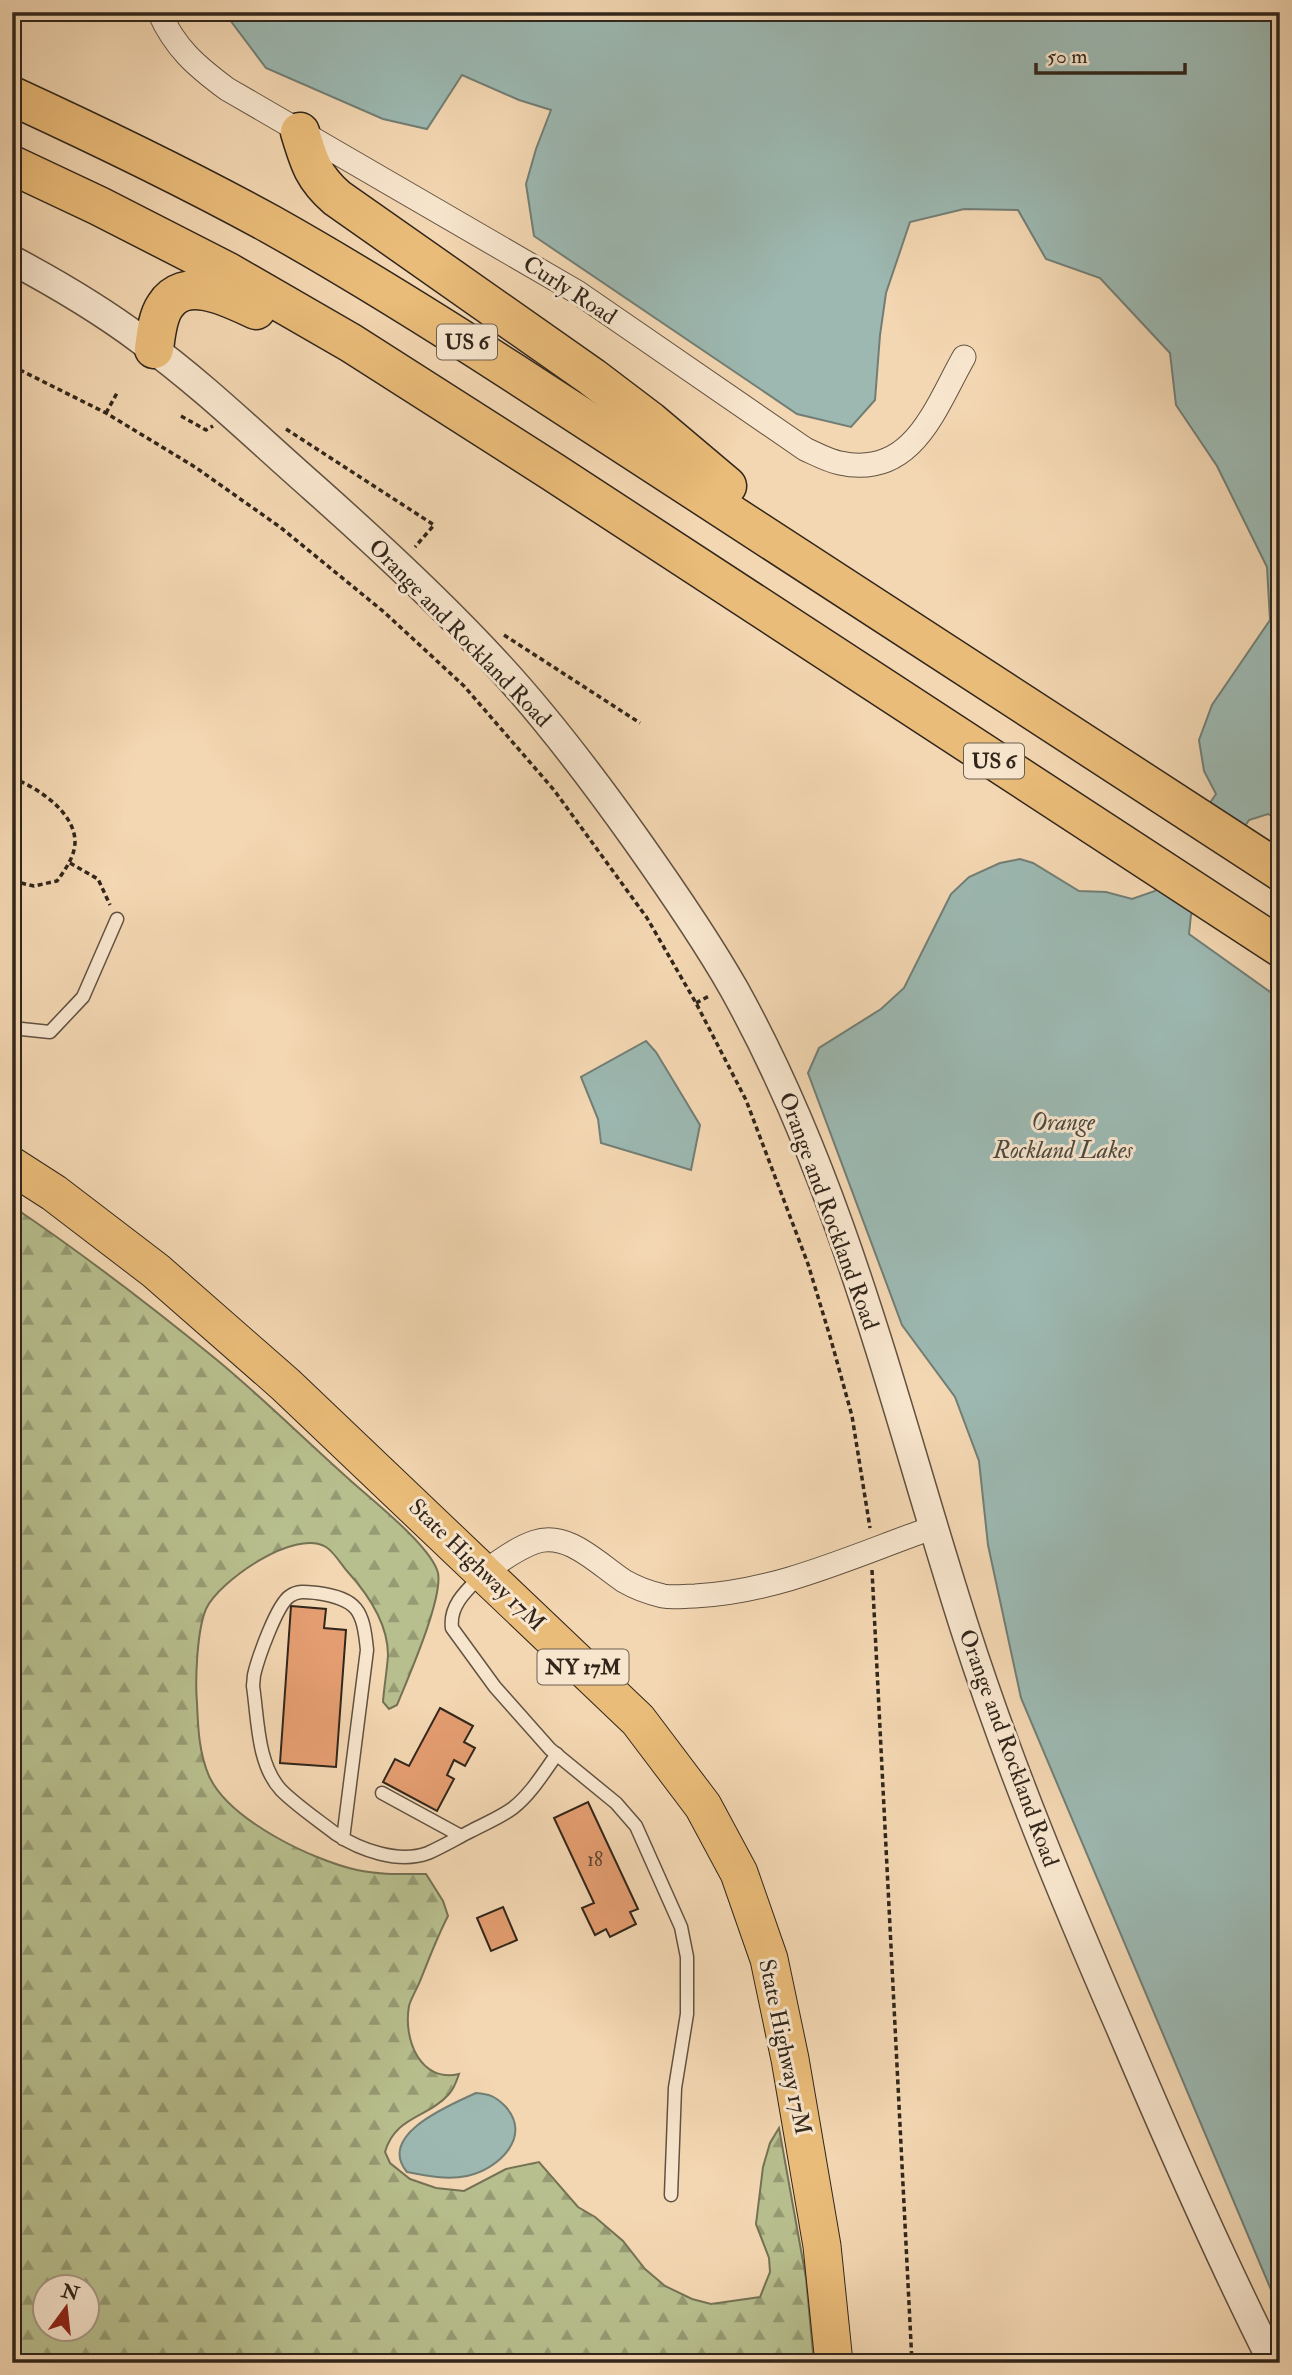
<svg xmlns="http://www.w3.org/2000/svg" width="1292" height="2375" viewBox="0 0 1292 2375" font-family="'IM FELL Double Pica',serif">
<defs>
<pattern id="forest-firs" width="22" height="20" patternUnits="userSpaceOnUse" patternTransform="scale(1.75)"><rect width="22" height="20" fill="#b8bf8e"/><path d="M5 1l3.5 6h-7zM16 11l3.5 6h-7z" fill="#969b73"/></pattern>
</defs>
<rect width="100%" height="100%" fill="#f3d7b2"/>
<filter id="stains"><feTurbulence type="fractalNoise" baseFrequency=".00286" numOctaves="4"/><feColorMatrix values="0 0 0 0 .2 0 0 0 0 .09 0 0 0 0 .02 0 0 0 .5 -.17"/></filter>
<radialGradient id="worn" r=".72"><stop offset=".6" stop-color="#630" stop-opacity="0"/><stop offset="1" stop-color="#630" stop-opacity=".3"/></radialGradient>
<path fill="url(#forest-firs)" stroke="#757254" stroke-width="2" fill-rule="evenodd" d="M12,1206C83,1254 151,1306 217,1360C263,1398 306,1441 351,1481C372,1500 432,1547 438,1573C443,1599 408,1678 397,1705L389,1709L383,1702C384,1687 387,1671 388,1655C388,1623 367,1593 347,1571C341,1564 334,1552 326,1547C295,1528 219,1581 206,1609C197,1630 195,1680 197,1703C198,1728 199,1753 209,1776C229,1820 312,1860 357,1870C380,1875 402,1874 426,1874L443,1901L448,1916C437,1937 429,1959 420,1981C417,1989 411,1998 409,2006C403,2039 420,2083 459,2074C457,2080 454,2089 449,2094C428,2118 395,2116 385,2152L390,2163L410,2179L436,2188L464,2191L506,2169L539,2162L578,2207L595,2217L623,2241L645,2269L665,2286L692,2299L711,2304L760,2297L770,2272L769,2258L756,2224L763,2167L770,2143L779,2128L806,2278L814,2363H12ZM46,2288H88V2330H46Z"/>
<g fill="#9cb8b1" stroke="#727e75" stroke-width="2">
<polygon points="224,12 1280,12 1280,821 1268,814 1249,820 1218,868 1191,915 1189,934 1280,999 1280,2311 1021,1698 988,1545 979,1461 955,1397 902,1325 808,1073 819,1048 881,1009 904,988 951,894 969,877 1000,863 1020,859 1033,863 1079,891 1106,892 1132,899 1155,891 1181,845 1216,794 1204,771 1199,740 1212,705 1270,620 1267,567 1217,466 1176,405 1170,353 1100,278 1046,259 1018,210 964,209 910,222 886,293 880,335 875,400 851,427 797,414 534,236 526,184 536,149 551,110 519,100 462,75 427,129 383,119 266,68"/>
<polygon points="646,1041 656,1052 700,1125 691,1170 601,1143 598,1119 581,1077"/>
<path d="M476,2093C489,2094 495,2096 505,2106C533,2136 499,2169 467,2176C447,2180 427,2176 407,2172C376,2135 450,2105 476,2093Z"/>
</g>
<polygon fill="#f3d7b2" points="1190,828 1248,828 1221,869 1195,915 1168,860"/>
<g fill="#e49d70" stroke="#32261b" stroke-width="2">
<polygon points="291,1606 326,1609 324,1628 346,1630 336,1767 280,1763"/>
<polygon points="440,1708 473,1726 464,1742 475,1748 465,1766 454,1760 447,1775 454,1779 437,1811 383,1782 395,1759 409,1766"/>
<polygon points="588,1802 638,1909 630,1912 636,1924 610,1937 606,1929 595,1935 582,1908 594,1903 554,1818"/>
<polygon points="503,1907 517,1940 491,1951 477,1918"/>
</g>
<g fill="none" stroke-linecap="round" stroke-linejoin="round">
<g stroke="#625241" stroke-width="15">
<g id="service">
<polyline points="12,1028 50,1032 83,997 117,919"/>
<path d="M482,1575C467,1590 449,1605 452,1628L495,1687L550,1749L616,1803L636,1826L681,1927L687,1957V2014L675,2088L671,2195"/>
<polyline points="382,1793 461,1836"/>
<path d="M343,1839L367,1650C363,1610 358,1599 317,1593C308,1592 298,1590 290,1596C277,1604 258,1658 254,1675L253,1686C258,1719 257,1764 281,1790C297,1806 318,1820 336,1834C360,1850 399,1864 428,1853C442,1847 457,1838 471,1831C484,1824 501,1817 513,1808C531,1794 544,1772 557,1754"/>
</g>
</g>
<g stroke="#625241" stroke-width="25">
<g id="minor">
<path d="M159,12C175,48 196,66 227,89L577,292L805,449C816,454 829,461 840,463C913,479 935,408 964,357"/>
<path d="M484,1572C500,1561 517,1548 535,1542C568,1531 598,1564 624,1581C636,1588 650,1593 663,1596C673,1598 685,1596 695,1596C779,1592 857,1554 935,1527"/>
</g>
</g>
<g stroke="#625241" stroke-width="31">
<path id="tertiary" d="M12,260C57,284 101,310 141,340C202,384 257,438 314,488C377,544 439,601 496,663C548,719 593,779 637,841C671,889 705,938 734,989C845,1188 896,1414 965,1629C1009,1766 1064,1898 1121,2029C1169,2142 1218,2254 1273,2363"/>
</g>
<g stroke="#32261b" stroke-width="39">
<polyline id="primary" points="12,1166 54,1193 156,1271 286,1385 638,1720 703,1806 739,1873 769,1959 790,2059 822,2246 834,2363"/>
</g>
<g stroke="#32261b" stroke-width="41">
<g id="motorway">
<path d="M12,96C99,136 186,178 270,224C352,270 432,320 511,371L1280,871"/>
<path d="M300,132C309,162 313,177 337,198L592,377L650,421L727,486"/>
<polyline points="12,165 99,206 228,272 351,343 553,472 1280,947"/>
<path d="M154,349C156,335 157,318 165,306C185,274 230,298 256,310"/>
</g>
</g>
<g stroke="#32261b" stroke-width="3.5" stroke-dasharray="5 3.5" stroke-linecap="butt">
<polyline points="12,327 19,328"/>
<polyline points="12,366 106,413 195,467 280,527 384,612 464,686 554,790 647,918 696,1003 746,1100 808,1264 831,1340 852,1416 870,1528"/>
<polyline points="106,413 117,393"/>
<polyline points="181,416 206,430 213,426"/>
<polyline points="286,429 434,525 415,547"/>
<polyline points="504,635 640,723"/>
<path d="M12,778C37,787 75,812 75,842C75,856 65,870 57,881L34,886L12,881"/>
<polyline points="70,863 98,879 110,905"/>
<polyline points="696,1003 711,995"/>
<polyline points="872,1570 912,2363"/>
</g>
<use href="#service" stroke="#f7e5cd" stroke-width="12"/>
<use href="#minor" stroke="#f7e5cd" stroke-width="23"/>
<use href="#tertiary" stroke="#f7e5cd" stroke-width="28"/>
<use href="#primary" stroke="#eabc79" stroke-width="37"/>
<use href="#motorway" stroke="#eabc79" stroke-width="38"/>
</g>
<g text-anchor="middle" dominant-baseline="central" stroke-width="6" stroke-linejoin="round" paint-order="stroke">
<g font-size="19" fill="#5e4430">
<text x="595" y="1860">18</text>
</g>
<g fill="#f7e5cd" stroke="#6d5f50" stroke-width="2">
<rect x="437" y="324.5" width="60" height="35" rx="5"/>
<rect x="964" y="743.5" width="60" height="35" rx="5"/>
<rect x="537.5" y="1649.5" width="91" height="35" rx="5"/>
</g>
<g font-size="21" font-weight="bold" fill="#32261b">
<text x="467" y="342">US 6</text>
<text x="994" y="761">US 6</text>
<text x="583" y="1667">NY 17M</text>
</g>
<g font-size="23" fill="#32261b" stroke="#f7e5cd">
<text transform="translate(570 290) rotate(33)">Curly Road</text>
<text transform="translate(460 633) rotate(46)">Orange and Rockland Road</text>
<text transform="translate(829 1211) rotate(70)">Orange and Rockland Road</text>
<text transform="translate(477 1565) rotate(44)">State Highway 17M</text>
<text transform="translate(1009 1748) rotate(70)">Orange and Rockland Road</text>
<text transform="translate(785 2047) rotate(78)">State Highway 17M</text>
</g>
<g font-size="24" font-style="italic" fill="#4c4a40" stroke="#f7e5cd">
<text x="1063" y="1122">Orange<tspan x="1063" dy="28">Rockland Lakes</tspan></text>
</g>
</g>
<rect width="1292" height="2375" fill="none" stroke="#f3d7b2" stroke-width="42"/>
<rect x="14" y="14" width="1264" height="2347" fill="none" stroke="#32261b" stroke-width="3.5"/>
<rect x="21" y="21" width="1250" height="2333" fill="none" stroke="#32261b" stroke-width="2"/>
<g transform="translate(66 2308) rotate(15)"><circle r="33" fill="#f7e5cd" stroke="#a89986" stroke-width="2"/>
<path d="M0-5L12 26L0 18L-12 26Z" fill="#8f2418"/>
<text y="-10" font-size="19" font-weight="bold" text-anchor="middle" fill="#32261b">N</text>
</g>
<path d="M1036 63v10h149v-10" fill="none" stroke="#32261b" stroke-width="3.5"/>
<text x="1047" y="63" font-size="21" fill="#32261b" stroke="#f7e5cd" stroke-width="5" paint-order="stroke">50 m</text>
<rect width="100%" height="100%" filter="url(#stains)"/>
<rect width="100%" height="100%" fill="url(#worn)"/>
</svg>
